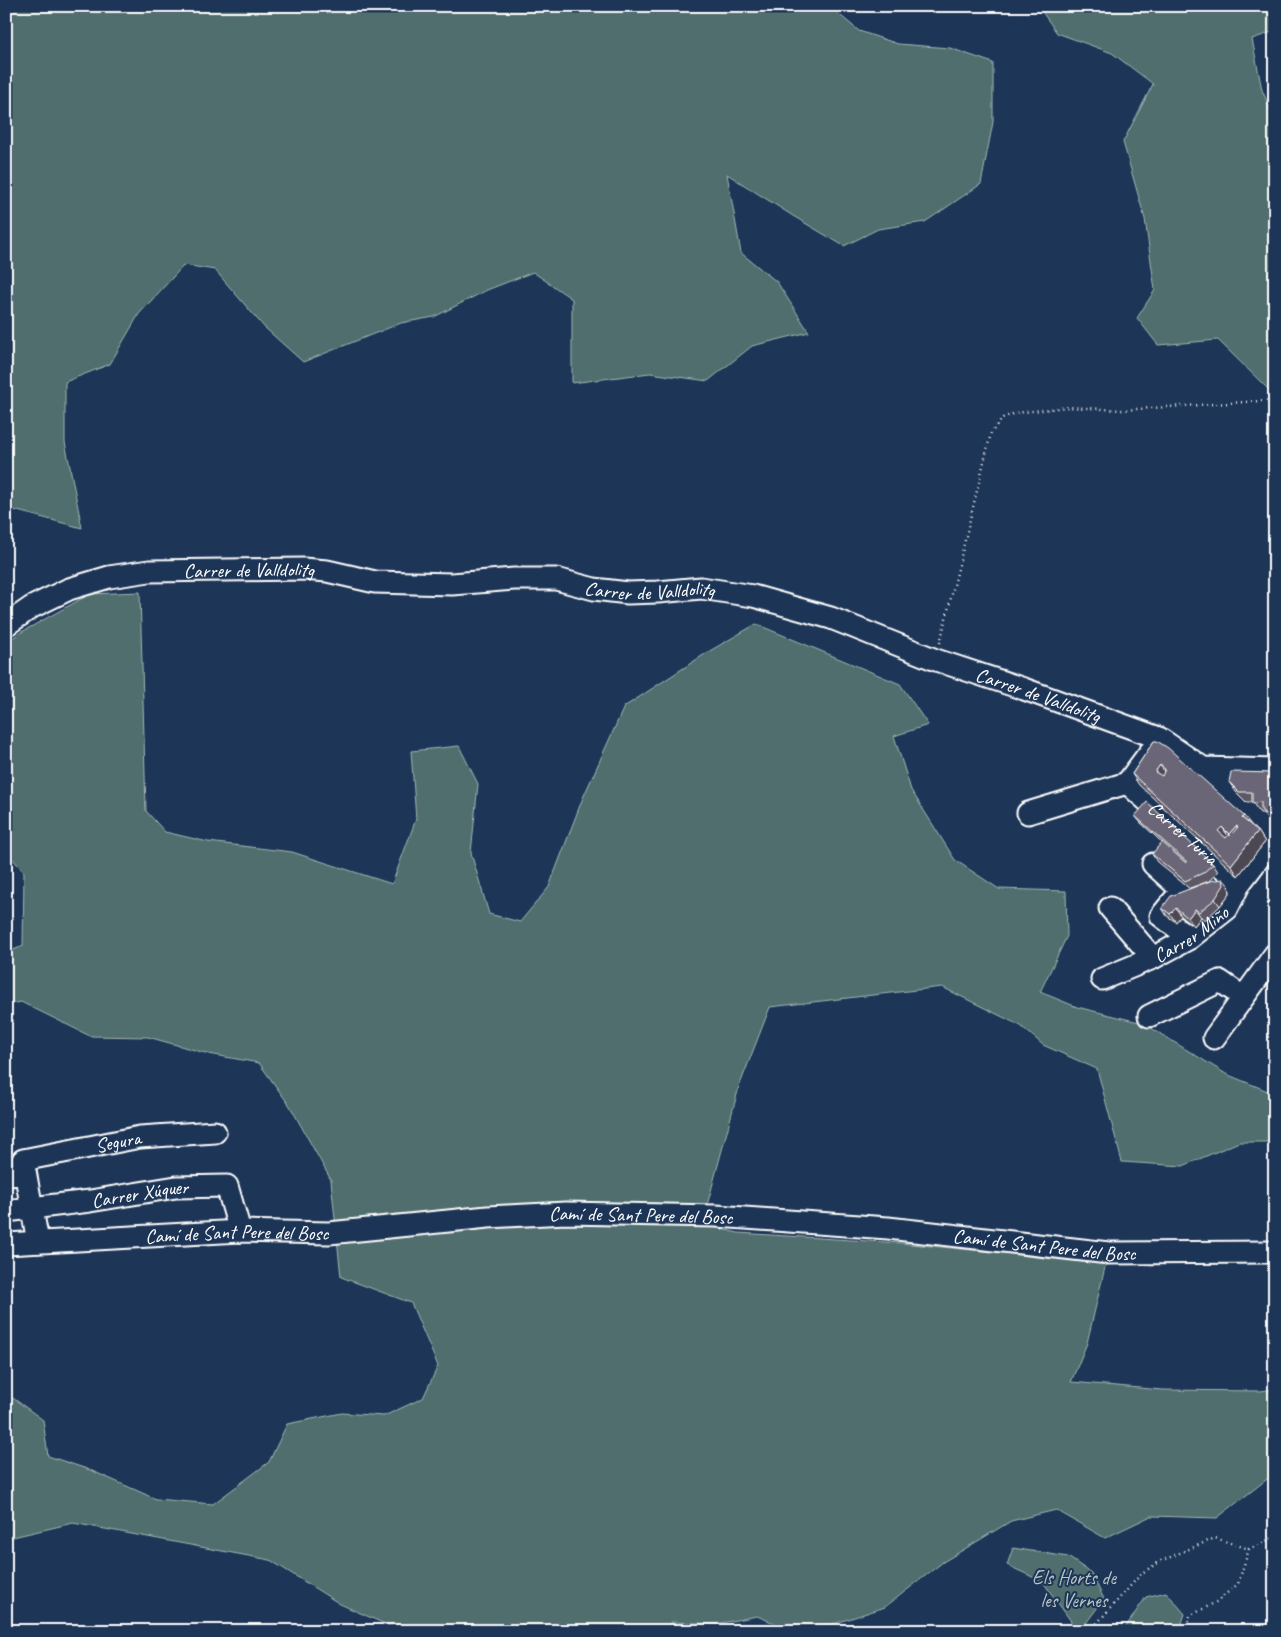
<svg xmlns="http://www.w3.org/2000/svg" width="1281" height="1637" viewBox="0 0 1281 1637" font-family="Caveat,sans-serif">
<rect width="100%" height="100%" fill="#1d3557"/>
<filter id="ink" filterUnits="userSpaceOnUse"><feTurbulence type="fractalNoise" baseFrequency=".02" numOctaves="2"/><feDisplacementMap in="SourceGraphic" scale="10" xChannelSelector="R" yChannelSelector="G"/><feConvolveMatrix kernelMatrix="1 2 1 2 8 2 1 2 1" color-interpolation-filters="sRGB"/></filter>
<g filter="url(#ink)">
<g fill="#4f6e6d" stroke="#a7b6b6">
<polygon points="6,6 829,6 859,31 898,44 950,48 993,63 993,122 981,184 925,222 878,229 844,246 793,216 727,174 741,253 777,282 809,332 752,346 708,381 650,373 572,383 572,299 533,272 487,290 434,317 401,323 303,362 264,327 215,270 184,265 139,314 110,364 65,382 65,442 82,528 6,508"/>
<polygon points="1038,6 1275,6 1275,31 1252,39 1262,90 1275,120 1275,388 1269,390 1218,340 1158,345 1137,318 1155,290 1145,219 1123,142 1153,84 1112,53 1057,33"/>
<polygon points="140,592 146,811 165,832 208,842 292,852 392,884 416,819 411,751 459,746 478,784 471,853 489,914 520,922 549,887 582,800 624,707 708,652 756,624 900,684 928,725 894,736 911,790 955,860 999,889 1066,891 1067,936 1040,992 1077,1007 1143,1023 1226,1074 1275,1094 1275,1142 1239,1142 1183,1166 1122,1162 1097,1069 1043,1045 1021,1026 942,987 770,1007 739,1087 702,1224 738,1233 900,1243 1106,1263 1087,1343 1071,1382 1162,1390 1260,1391 1275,1389 1275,1473 1217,1518 1151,1516 1105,1538 1056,1510 1011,1521 943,1562 885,1607 812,1631 794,1631 757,1616 716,1624 671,1622 676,1631 401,1631 340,1604 270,1560 73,1523 13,1537 6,1541 6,1393 43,1420 48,1456 90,1470 156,1499 213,1504 269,1462 287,1424 342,1413 384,1416 423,1398 438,1366 411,1303 341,1277 331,1180 290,1106 259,1063 209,1054 148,1037 90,1036 21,1002 6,1005 6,953 23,946 24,872 6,851 6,643 18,634 90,594"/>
<polygon points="1013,1548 1068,1557 1091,1573 1104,1599 1080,1631 1078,1631 1043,1582 1007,1565"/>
<polygon points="1166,1592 1185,1614 1179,1631 1123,1631 1146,1597"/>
</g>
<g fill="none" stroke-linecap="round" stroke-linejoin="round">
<g stroke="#fff" stroke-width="25">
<g id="minor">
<path id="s1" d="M6,625L32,607L69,589L109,577L149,571L303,569L327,571L375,582L452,584L514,579H556L594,589L628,593L658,592L701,588L753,596L831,618L936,660L1024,689L1159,738L1203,768L1275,770"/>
<polyline points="1203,768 1275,836"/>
<path id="s2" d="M1127,783L1240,883"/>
<polyline points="1028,813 1127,783 1150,752"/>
<polyline points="1153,864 1185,893"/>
<polyline points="1185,893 1174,900 1161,916 1190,938"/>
<polyline points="1110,908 1153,958"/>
<path id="s3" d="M1102,979L1153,958L1190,938L1227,909L1240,883L1275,837"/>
<polyline points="1149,1016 1220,981 1243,997"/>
<polyline points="1214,1038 1275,954"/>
<polyline points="6,1175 25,1174"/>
<path id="s4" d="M6,1211L90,1201L176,1187L227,1186L240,1231"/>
<path id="s5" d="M38,1242L23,1160L140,1137L215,1132"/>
<path id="s6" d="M6,1244L240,1231L329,1233L488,1217L566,1213L716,1216L888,1228L1109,1253L1275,1252"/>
</g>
</g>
<g stroke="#fff" stroke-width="2.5" stroke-dasharray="1 4" stroke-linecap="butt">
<polyline points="940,643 991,433 1003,418 1015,413 1068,407 1122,410 1275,400"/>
<polyline points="1090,1631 1142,1573 1161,1561 1215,1538 1249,1549"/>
<polyline points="1184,1631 1190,1616 1216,1602 1238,1584 1249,1549 1275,1537"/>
</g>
<use href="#minor" stroke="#1d3557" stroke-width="21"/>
</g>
<g fill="#5c5866" stroke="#fff">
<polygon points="1154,741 1258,831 1265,842 1238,876 1139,785 1132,774"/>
<polygon points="1275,773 1275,826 1268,820 1263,813 1260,813 1252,802 1246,802 1236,792 1229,782"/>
<polygon points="1135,816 1213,864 1218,872 1209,881 1190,888 1229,886 1230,893 1220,906 1205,920 1201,917 1194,926 1181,916 1176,922 1167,916 1162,908 1190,889 1157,862 1152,854 1166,846 1141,823"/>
</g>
<g fill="#4b4753" stroke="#fff">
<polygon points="1160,765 1167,776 1163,782 1155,772"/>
<polygon points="1244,816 1252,826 1242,818"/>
<polygon points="1236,826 1243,836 1236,844 1229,834"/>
<polygon points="1222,827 1229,837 1225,841 1218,831"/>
<polygon points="1258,831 1265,842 1238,876 1231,865"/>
<polygon points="1223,879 1229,886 1230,893 1220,906 1215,899"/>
<polygon points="1176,908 1181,916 1176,922 1170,914"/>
<polygon points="1195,909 1201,917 1194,926 1188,918"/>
</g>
<g fill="#6b6677" stroke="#fff" fill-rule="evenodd">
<path d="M1154,741H1157L1168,748L1244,816L1242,818L1258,831L1231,865L1132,774ZM1160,765L1165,769L1162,776L1155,772ZM1236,826L1238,827L1230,836L1229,834L1226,838L1218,831L1222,827L1229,834Z"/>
<polygon points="1231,772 1275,773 1275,822 1261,810 1261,802 1252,803 1252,792 1239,792 1229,782"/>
<polygon points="1147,802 1213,864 1203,873 1185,881 1152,854 1162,842 1186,863 1187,862 1135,816"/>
<polygon points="1223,879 1224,885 1215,899 1199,912 1195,909 1188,918 1176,908 1170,914 1162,908 1171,896 1210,881"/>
</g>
</g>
<g text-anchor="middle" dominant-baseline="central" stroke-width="4" stroke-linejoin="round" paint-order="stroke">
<g font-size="20" fill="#fff" stroke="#1d3557">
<text stroke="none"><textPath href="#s1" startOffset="255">Carrer de Valldolitg</textPath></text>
<text stroke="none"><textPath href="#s1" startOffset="659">Carrer de Valldolitg</textPath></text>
<text stroke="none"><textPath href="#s1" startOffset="1065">Carrer de Valldolitg</textPath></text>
<text stroke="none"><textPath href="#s2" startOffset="75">Carrer Turia</textPath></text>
<text stroke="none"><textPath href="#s3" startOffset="100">Carrer Miño</textPath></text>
<text stroke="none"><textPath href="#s5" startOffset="180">Segura</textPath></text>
<text stroke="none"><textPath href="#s4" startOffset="135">Carrer Xúquer</textPath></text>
<text stroke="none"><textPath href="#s6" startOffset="636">Camí de Sant Pere del Bosc</textPath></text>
<text stroke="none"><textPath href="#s6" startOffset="231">Camí de Sant Pere del Bosc</textPath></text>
<text stroke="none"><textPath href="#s6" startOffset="1041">Camí de Sant Pere del Bosc</textPath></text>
</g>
<g font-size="20" fill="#b9c5c5" stroke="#1d3557">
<text x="1074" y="1577">Els Horts de<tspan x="1074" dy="23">les Vernes</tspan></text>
</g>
</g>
<rect width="1281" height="1637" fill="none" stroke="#1d3557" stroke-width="25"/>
<rect x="12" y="12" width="1256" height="1612" fill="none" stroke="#fff" stroke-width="2" filter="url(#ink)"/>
</svg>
